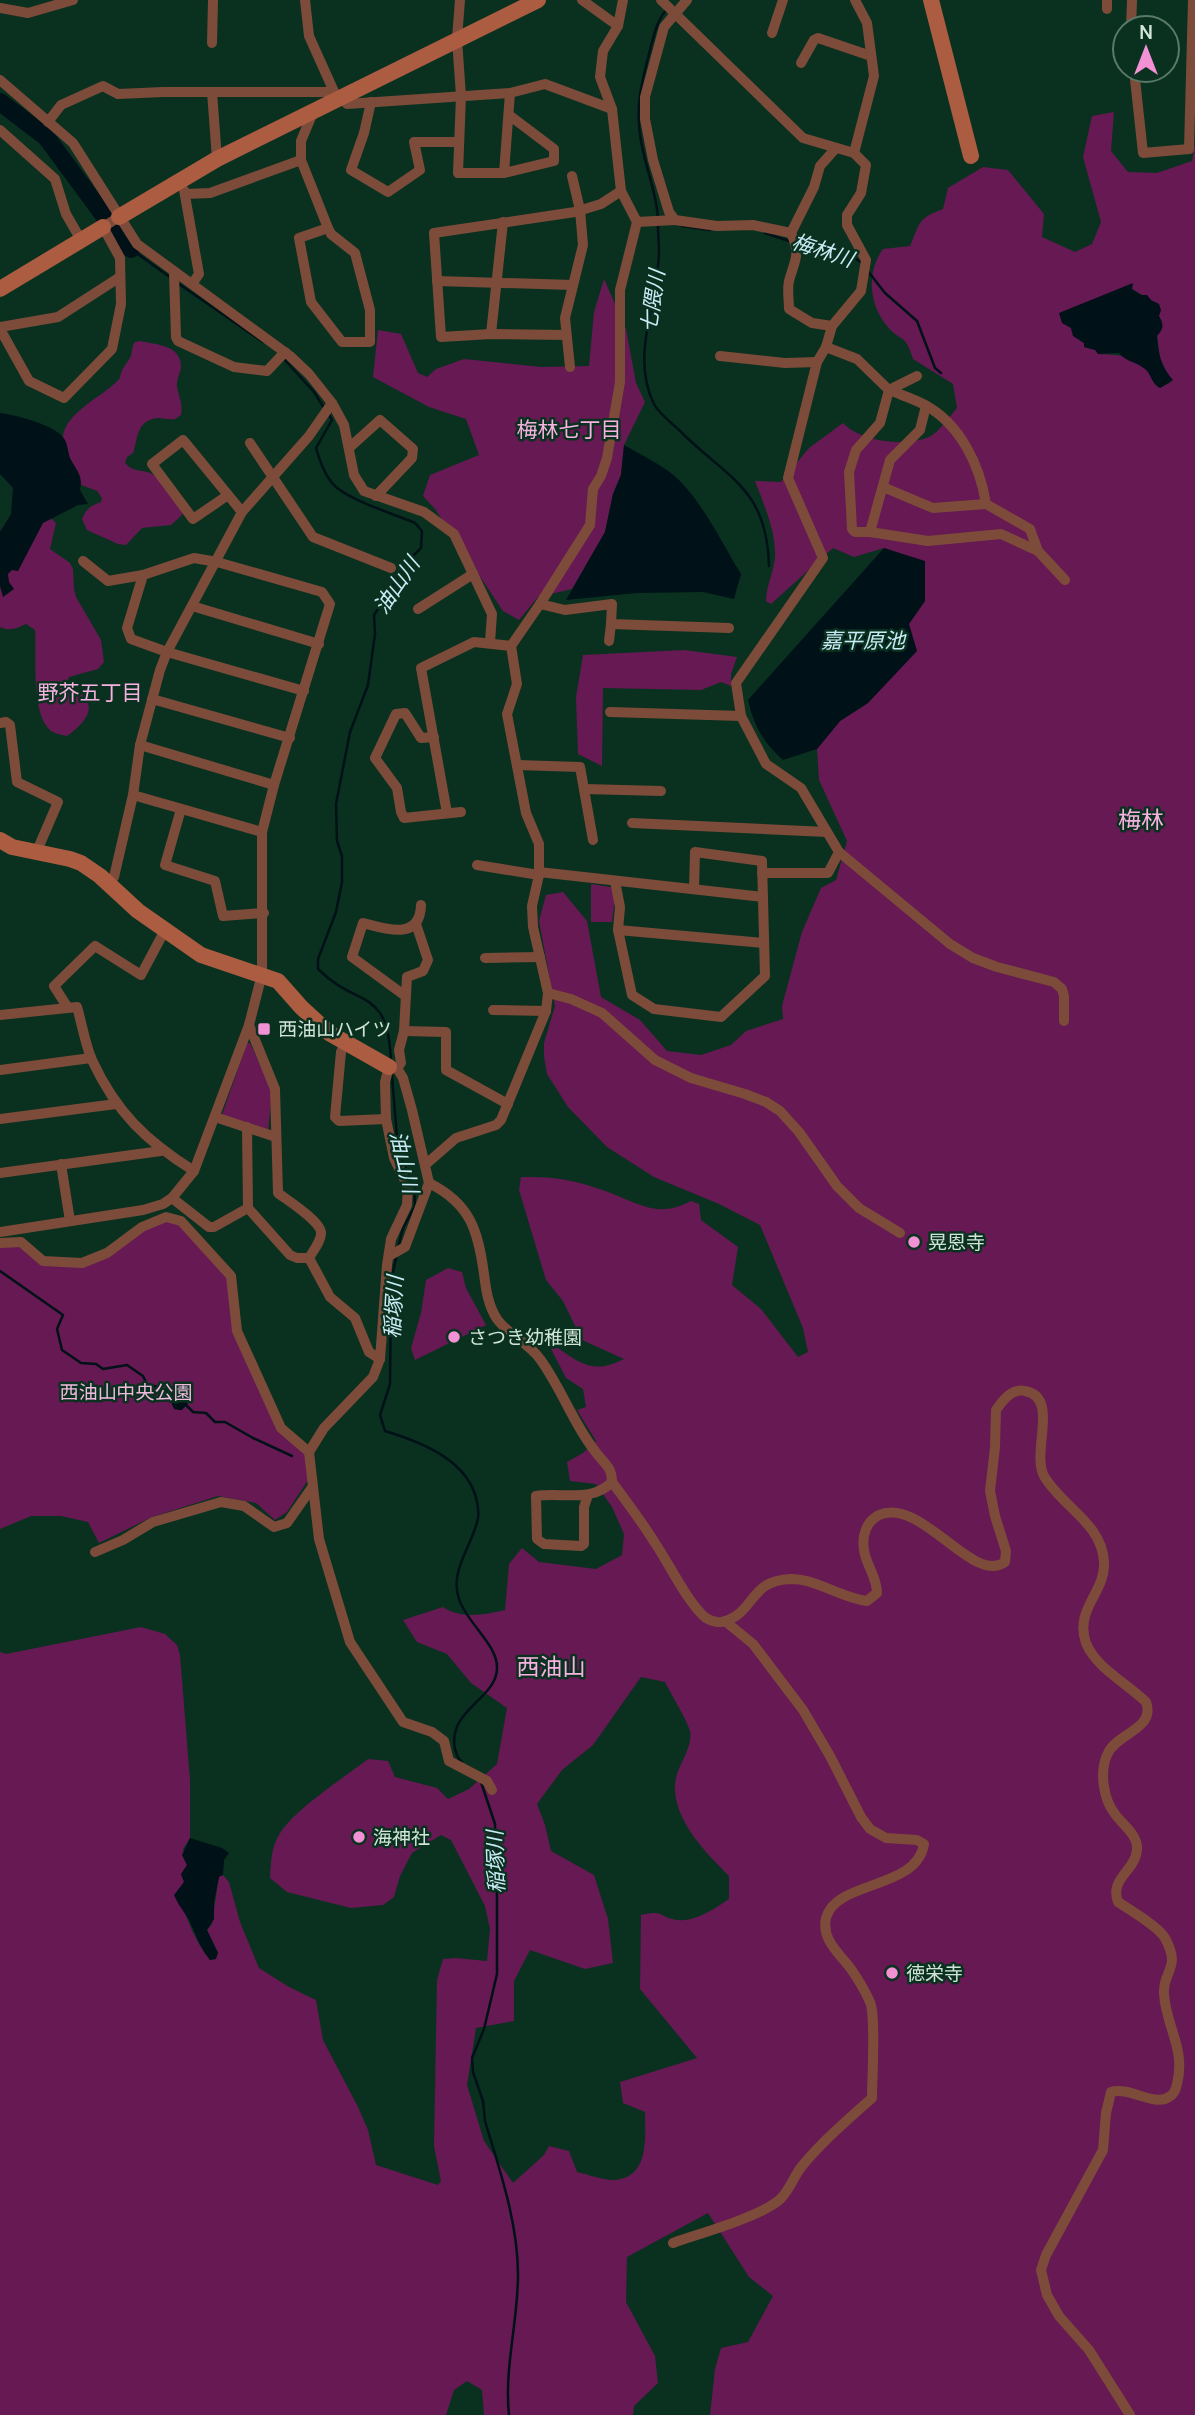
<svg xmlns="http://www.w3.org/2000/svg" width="1195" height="2415" viewBox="0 0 1195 2415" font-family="Manrope,'Noto Sans JP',sans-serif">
<rect width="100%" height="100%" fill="#0a311f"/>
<g fill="#661953" fill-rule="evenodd">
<path d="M1114,112L1111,151L1128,172L1157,173L1192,161L1195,143V2415H710L715,2369L721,2348L748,2342L773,2296L749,2277L708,2213L627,2257L626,2302L655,2356L658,2383L634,2406L633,2415H484L482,2390L467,2381L454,2390L446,2415H0V1652L6,1654L141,1627L165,1634L177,1645L180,1655L190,1780V1838L183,1849L187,1865L184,1882L178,1892C186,1917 194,1940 210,1960L218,1953L207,1930L212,1924L219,1876L223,1875L229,1882L240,1922L259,1968L289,1987L316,2000L323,2040L358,2107L368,2130L376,2165L438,2185L441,2181L434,2146L437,1980L443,1959L456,1958L487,1961L490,1929L485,1906L451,1840L441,1835L412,1853L400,1876L394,1897L383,1905L351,1908L287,1892L270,1878C271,1863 271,1848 279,1835C292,1811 345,1777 368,1759L388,1761L395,1777L437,1788L448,1799L469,1789L497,1764L507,1708L471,1683L447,1654L417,1642L403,1620L443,1607C460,1619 485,1615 505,1610L509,1564L522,1548L539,1562L596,1569L622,1555L624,1534L612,1507L596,1484L570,1481L567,1462L583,1453L596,1441L577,1410L586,1407L583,1389L566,1378L551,1349L558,1348C582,1365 595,1374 624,1359L582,1340L563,1301L546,1280L519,1190L521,1177C538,1177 554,1177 571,1181C586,1184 604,1190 618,1196C647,1208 662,1216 691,1201L699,1204L701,1220L738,1247L732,1285L761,1309L798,1357L808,1352L803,1328L760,1225L719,1204L654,1177L607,1147L568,1107L547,1074L544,1056V1043L555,1006L539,921L546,895L563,892L587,921L601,997L640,1020L667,1051L701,1055L731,1045L746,1031L783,1019L782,1006L802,932L821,888L836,880L847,841L819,780L817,749L840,721L868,703L909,623L925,600L884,548L854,557L833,548L771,604L766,601C766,586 774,572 775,557C776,531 764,505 755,481L781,482L809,448L843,423C861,442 905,447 929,437C939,432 949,417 957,408L953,384L913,359C905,332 901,343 887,326C869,304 866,273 883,249L910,246C920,223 918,218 943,209L948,188L983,167L1008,170L1044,214L1042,237L1075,252L1092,244L1101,222L1083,157L1092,116ZM1132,289L1151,300L1159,316L1157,335L1160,358L1171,382L1160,388C1151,383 1152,376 1147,370C1132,354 1117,355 1099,354L1096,350L1085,347L1084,343L1073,335L1071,328ZM641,1677L665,1682C671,1694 687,1720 690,1731C693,1748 679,1763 676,1778C668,1815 706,1853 729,1876V1899C716,1908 695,1922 678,1920C659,1918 665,1909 641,1915L640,1989L697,2058L620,2082L623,2103L645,2112C645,2137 650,2177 615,2180C604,2181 588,2174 577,2172L569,2151L549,2146L544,2155L513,2183L484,2141L467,2085L476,2028L514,2021V1981L530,1950L585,1969L613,1963L608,1919L594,1875L551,1851L545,1825L537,1804L562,1770L593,1745Z"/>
<polygon points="604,279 626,329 636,383 645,402 624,445 621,475 613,494 605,532 572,589 538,597 519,620 503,611 435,509 423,496 430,475 479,455 466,419 429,407 373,377 378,330 401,334 418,373 427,377 436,369 464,359 541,367 589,366 594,312"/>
<path d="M141,341C155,345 179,344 181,365C181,373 176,379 177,387C179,397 183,404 181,415L175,419C169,420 164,418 158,418C136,420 138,439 133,453L127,457L125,463C136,475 145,467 156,477C166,485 173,499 182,509V515L171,525L142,528L126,545L118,544L87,530L82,519C87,508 90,506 101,502L102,498L97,491L79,484C74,472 64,455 63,442C60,413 106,396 120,378C121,369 125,366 130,358C133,352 131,347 135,342Z"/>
<path d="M48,516L56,523L50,549L70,563L73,569L74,589L76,597L101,640L104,662L98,669L69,677L66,685C71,689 77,690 81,694C100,709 80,727 67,736C62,735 56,734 51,731C30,714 37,654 35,630L26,624C17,628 10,632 0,627V579L31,536Z"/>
<polygon points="684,650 737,657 731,674 731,686 721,682 701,690 603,688 602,766 578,754 576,697 583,655"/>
<polygon points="591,884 616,888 612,922 591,922"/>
<polygon points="247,1043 250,1043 272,1091 268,1132 222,1115"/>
<polygon points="166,1217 181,1221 231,1276 237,1331 281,1428 309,1452 312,1474 287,1512 275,1520 256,1503 218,1496 152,1517 99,1543 88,1522 61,1516 31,1516 0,1529 0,1243 21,1242 43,1261 82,1263"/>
<polygon points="448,1268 462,1272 466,1288 486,1325 415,1360 411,1348 421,1313 426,1280"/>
</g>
<g fill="#001117">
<path d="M1133,283L1132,289L1141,295H1147L1151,300L1159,304L1161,310L1159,316C1164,325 1164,328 1157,336C1158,353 1161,367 1173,380L1160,388C1151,383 1152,375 1145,369C1137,362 1126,362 1119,353L1098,354L1095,350L1084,347V343L1073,336L1071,328L1062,323L1059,313Z"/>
<path d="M0,413C16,415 57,425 65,440C68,446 68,454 71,460C78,472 83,477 80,490L88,504L78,505L43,523L18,571L12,570L8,574L9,582L14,589L3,597L0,586V532L11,514L13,488L0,474Z"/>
<path d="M624,445C643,456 665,466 680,481C705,507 722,543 741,574L734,599L703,592L637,593L566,600L605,532L613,494L621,475Z"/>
<path d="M884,548L925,561V601L909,624L917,651L868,703L840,721L817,749L783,760C763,742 754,726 748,700Z"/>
<path d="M190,1838L222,1848L229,1853L224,1860L223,1875L219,1877L214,1902V1919L207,1930L218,1953L216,1959L210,1960C199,1946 196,1935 189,1920C184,1911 178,1905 174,1895L184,1882L181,1874L187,1865L182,1855Z"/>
</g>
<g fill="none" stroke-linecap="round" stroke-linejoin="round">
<g stroke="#001117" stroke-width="2.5">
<path d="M658,219C657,197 649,177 644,155C634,116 639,92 649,54C653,39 656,21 667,9"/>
<path d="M658,225C658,234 659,243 659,252C658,302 630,356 654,404C659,414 672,423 680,431C728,479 767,488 769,566"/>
<polyline points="682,226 710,230"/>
<polyline points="765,233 792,242"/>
<polyline points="798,243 843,252 861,262"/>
<polyline points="131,249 171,278"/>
<polyline points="867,270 885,293 917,321 935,368 941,373"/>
<polyline points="179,284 263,342"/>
<polyline points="284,359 314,392 324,408"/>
<path d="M328,413L332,420L316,448C320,461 325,477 336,487C352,501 394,514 415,523L422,531L421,548L411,558L374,615L375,634L368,685L350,732L336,804L337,841L342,856V882L336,912L318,959V969C359,1010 388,985 391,1062"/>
<polyline points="392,1076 398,1150 414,1186 415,1206 403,1228 398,1248"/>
<path d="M396,1258L391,1282L390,1384L380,1415L385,1431C421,1442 469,1460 477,1502C478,1507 479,1512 478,1518C473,1545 449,1570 459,1599C466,1622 498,1645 497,1668C497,1699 447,1710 455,1749C457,1755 457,1758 462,1762"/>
<path d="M0,1271L63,1315L57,1329L62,1350L81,1363L96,1364L103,1369L127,1365L143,1376L147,1384C161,1387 172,1395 184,1398L187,1406L193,1412L206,1413L215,1422H225L253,1438L292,1456"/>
<polyline points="177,1397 173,1404 175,1408 181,1409 185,1405"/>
<polyline points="177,1398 175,1403 177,1407 182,1407 184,1404 183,1401 178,1399 176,1404 180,1406 182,1403 179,1401 178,1404 180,1403"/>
<path d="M481,1782L495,1824L497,1898V1974L484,2029L472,2058L473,2072L483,2101L485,2121C500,2171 518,2223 518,2275C518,2322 504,2368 509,2415"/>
</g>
<polyline stroke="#001117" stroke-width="18" points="0,102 46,137 119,236 131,249"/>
<g stroke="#7d4b3a" stroke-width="10">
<polyline points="305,0 309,36 336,96"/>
<polyline points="460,0 457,39 461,96 458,173 504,173"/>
<polyline points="582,0 618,26"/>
<polyline points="661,0 803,138 854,153 866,165 861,193 847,215 847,225 866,260 861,291 832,326 826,347 817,362 788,478 823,558 736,683 741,716 766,764 801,788 839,852 828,873 762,873"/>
<polyline points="687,0 664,27 645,97 645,119 653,160 669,212 675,220 717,226 753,225 791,233 814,187 820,166 836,148"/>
<polyline points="1107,0 1107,9"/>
<polyline points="0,8 28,13 73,0"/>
<polyline points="1131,28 1132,0"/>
<polyline points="772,33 783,0"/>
<polyline points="212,43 213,0"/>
<polyline points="801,63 814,40 818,38 871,56"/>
<polyline points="1134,70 1143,153 1189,149 1193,0"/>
<polyline points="0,80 73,143 137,244 290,356 309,374 332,403 344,425 354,475 364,491 424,512 454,534 492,614 490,642"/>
<polyline points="212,92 217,159"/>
<polyline points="341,97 347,104 510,93 545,84 612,109"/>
<polyline points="371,102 364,133 351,170 388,192 420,170 414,142 459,142"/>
<polyline points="314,110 301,141 301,160 328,228 331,234 355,253 370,310 370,342 342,342 311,302 299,238 328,228"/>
<polyline points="509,115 554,149 554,161 504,173 510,93"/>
<polyline points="48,122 61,105 103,86 118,94 163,92 334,92"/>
<polyline points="0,130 55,179 66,214 81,240"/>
<polyline points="854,153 874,76 867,23 855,0"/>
<polyline points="184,190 199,274 192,284"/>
<polyline points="186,194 210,193 301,160"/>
<polyline points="637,222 675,220"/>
<path d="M791,233C801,255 795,259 789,281C787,290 789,300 789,309L812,323L832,326"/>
<polyline points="174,272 176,337 178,341 234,367 267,371 285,352"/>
<polyline points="437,281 573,285"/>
<polyline points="0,327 58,317 120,277"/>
<polyline points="0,329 29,381 64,398 112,349 121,304 120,258 103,227 119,217"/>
<polyline points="491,334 503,222"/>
<polyline points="566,335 491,334 441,337 434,233 575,212 601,204 621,191"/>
<polyline points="826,347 857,359 889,390 880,423 856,450 849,472 852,529 855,532 870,532 928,541 1001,534 1038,551 1065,580"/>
<polyline points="720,356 785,363 817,362"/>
<polyline points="570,367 565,318 583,245 580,210 572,176"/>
<path d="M917,376L889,390C901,395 914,399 925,405C960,424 980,465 986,504L1030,529L1038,551"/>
<polyline points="250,443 313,537 391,568"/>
<polyline points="349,448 380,420 413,449 412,458 376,496"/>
<polyline points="883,487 933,508 986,504"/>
<polyline points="228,495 193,519 152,464 183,440 242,512"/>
<polyline points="870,532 890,460 920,430 926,406"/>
<polyline points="143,575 127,628 131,639 167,652 304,691"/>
<polyline points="540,604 590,525 593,489 601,476 607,458 620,382 620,290 637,222 621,191 612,109 600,77 603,51 618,26 623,0"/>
<polyline points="192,606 319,644"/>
<polyline points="418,609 473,574"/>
<polyline points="609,641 611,624"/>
<polyline points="511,646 540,604 565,610 612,604 611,624 729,628"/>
<polyline points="152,699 290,738"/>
<polyline points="610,712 741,716"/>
<polyline points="0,723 6,722 10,725 17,782 58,802 36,853"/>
<polyline points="434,737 421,738 405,713 396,714 375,758 397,788 401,812 404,818 461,812"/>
<polyline points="140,745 274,785"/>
<polyline points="517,765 580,767 593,840"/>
<polyline points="584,789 661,791"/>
<polyline points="133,795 262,832"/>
<polyline points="181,809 165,865 215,881 223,916 264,913"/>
<polyline points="632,823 827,832"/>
<polyline points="839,852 950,944 973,958 997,967 1054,982 1062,989 1064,996 1064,1021"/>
<polyline points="477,865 539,875"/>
<polyline points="539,872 763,897"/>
<polyline points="615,881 620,907 618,930 632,995 654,1009 721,1017 765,976 762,861 695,852 694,889"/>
<polyline points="107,883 114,877 133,795 140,745 160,670 167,652 242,512 309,436 332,403"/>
<polyline points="618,930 764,943"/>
<polyline points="485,958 540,957"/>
<polyline points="548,993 571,999 602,1013 655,1060 691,1078 745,1094 766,1102 780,1111 799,1132 837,1186 859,1208 900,1233"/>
<path d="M404,995L352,957L363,923C386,929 420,941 421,905"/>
<polyline points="68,1008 54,986 95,946 141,975 165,930"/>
<polyline points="493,1010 546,1011"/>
<path d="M0,1015L77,1007C82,1024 85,1044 92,1060C116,1112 146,1141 194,1171"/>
<path d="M249,1025L275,1089L278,1193C287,1200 319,1220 321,1232C322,1240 313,1251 309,1258L330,1297L355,1318L369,1352L380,1359"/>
<polyline points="404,1031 446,1032 446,1070 508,1104"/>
<polyline points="345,1044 341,1052 335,1117 339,1121 386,1119"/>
<polyline points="397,1068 389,1067 385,1082 386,1119 394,1158 408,1187 407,1205 391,1239 387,1265 380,1359 373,1377 324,1428 309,1452 319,1539 350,1642 403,1722 432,1732 444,1741 449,1761 487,1781 492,1790"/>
<polyline points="397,1068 401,1063 399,1050 404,1031 407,977 423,971 428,960 416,924"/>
<polyline points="0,1070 91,1058"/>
<polyline points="215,1117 276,1137"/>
<polyline points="0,1119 116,1104"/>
<polyline points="247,1127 248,1208 290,1255 297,1258 309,1258"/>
<polyline points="61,1164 70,1221"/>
<polyline points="425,1165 456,1138 496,1125 501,1120 546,1011 548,993 533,927 532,906 539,875 539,844 526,813 507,714 517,684 511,646 474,642 421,668 447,813"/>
<polyline points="0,1173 161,1151"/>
<path d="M429,1183C471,1204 478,1231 484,1274C486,1290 488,1305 497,1319C508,1335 529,1343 540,1359C562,1389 574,1426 598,1455C606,1465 612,1468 612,1482C592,1503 562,1492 536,1496L537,1539L544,1544L581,1546L584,1544V1507L588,1495"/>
<polyline points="172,1198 209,1227 214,1227 248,1208"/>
<polyline points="0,1232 143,1210 163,1204 172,1198 194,1171 249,1025 262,974 262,832 274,785 330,604 322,592 217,562 194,558 143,575 108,581 83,561"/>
<polyline points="0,1243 21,1242 43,1261 82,1263 107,1253 142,1227 166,1217 181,1221 231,1276 237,1331 281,1428 309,1452"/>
<polyline points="389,1256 405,1247 429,1183 412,1110 403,1078 397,1068"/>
<path d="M612,1482C627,1502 642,1522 655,1543C668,1562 689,1605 706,1618C712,1622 720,1623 726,1621C755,1611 750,1580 791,1579C817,1579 841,1598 867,1601L877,1593C877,1573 860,1560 864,1536C866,1526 871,1519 879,1515C921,1496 973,1586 1005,1562L1006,1551L995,1516L990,1491L995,1447L996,1410C1003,1400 1012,1388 1025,1391C1060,1397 1031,1452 1044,1476C1062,1507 1102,1523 1104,1562C1106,1592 1074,1609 1086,1643C1096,1668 1128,1684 1146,1702C1156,1729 1117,1733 1108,1753C1099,1770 1103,1799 1115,1814C1122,1824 1138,1835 1137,1849C1136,1871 1109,1878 1118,1902C1130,1910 1158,1926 1165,1938C1182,1969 1162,1971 1164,1994C1166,2027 1186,2049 1177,2084C1176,2089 1173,2095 1169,2097C1154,2107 1129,2086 1111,2092L1106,2113L1103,2150L1046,2255L1041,2270L1047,2295L1059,2316L1089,2350L1130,2415"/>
<polyline points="95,1552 123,1540 153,1522 221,1502 244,1506 274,1527 287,1523 313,1486"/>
<path d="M673,2243C701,2233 756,2218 778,2201C789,2193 793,2177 802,2166C823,2141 847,2120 872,2098C872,2079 876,2015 870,2002C865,1991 858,1979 851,1969C840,1954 821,1940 826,1918C836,1880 917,1890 924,1844L917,1840L886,1838L870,1829L861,1817L830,1756L803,1710L753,1644L725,1621"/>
</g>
<g stroke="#ab5c41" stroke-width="16">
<polyline points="931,0 971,156"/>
<polyline points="119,217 217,159 538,0"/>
<polyline points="0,289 103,227"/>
<polyline points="0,840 12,847 70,859 81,863 100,876 138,911 201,955 278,981 301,1007 329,1033 389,1067"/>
</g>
</g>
<g fill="#f391d5" stroke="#0a311f" stroke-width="2.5">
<rect x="257" y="1022" width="14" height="14" rx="3.5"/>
<circle cx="914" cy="1242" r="7"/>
<circle cx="454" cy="1337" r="7"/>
<circle cx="359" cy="1837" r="7"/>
<circle cx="892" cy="1973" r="7"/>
</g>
<g text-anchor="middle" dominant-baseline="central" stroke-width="5" stroke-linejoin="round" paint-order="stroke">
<g font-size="19" fill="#d0e4d8" stroke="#0a311f" text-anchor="start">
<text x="278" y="1029">西油山ハイツ</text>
<text x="928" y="1242">晃恩寺</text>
<text x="468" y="1337">さつき幼稚園</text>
<text x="373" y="1837">海神社</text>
<text x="906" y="1973">徳栄寺</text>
</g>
<g font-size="19" fill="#f0bade" stroke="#0a311f">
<text x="126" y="1392">西油山中央公園</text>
</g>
<g font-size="21" font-style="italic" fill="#c9ebf6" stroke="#0a311f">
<text transform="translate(823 250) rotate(18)">梅林川</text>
<text transform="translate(652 301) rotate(-82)">七隈川</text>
<text transform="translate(396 585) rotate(-56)">油山川</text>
<text x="863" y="640">嘉平原池</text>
<text transform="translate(405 1162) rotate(77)">油山川</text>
<text transform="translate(393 1307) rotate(-87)">稲塚川</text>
<text transform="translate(495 1862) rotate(-92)">稲塚川</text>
</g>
<g font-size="21" fill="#f8b2e1" stroke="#0a311f">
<text x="569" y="429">梅林七丁目</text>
<text x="90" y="692">野芥五丁目</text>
</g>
<g font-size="23" fill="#f8b2e1" stroke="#0a311f">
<text x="1141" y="819">梅林</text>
<text x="551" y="1666">西油山</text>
</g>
</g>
<g transform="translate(1146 49)"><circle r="33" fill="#0a311f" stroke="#597969" stroke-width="2"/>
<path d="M0-5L12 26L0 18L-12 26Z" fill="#f391d5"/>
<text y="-10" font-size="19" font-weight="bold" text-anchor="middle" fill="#d0e4d8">N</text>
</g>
</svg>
